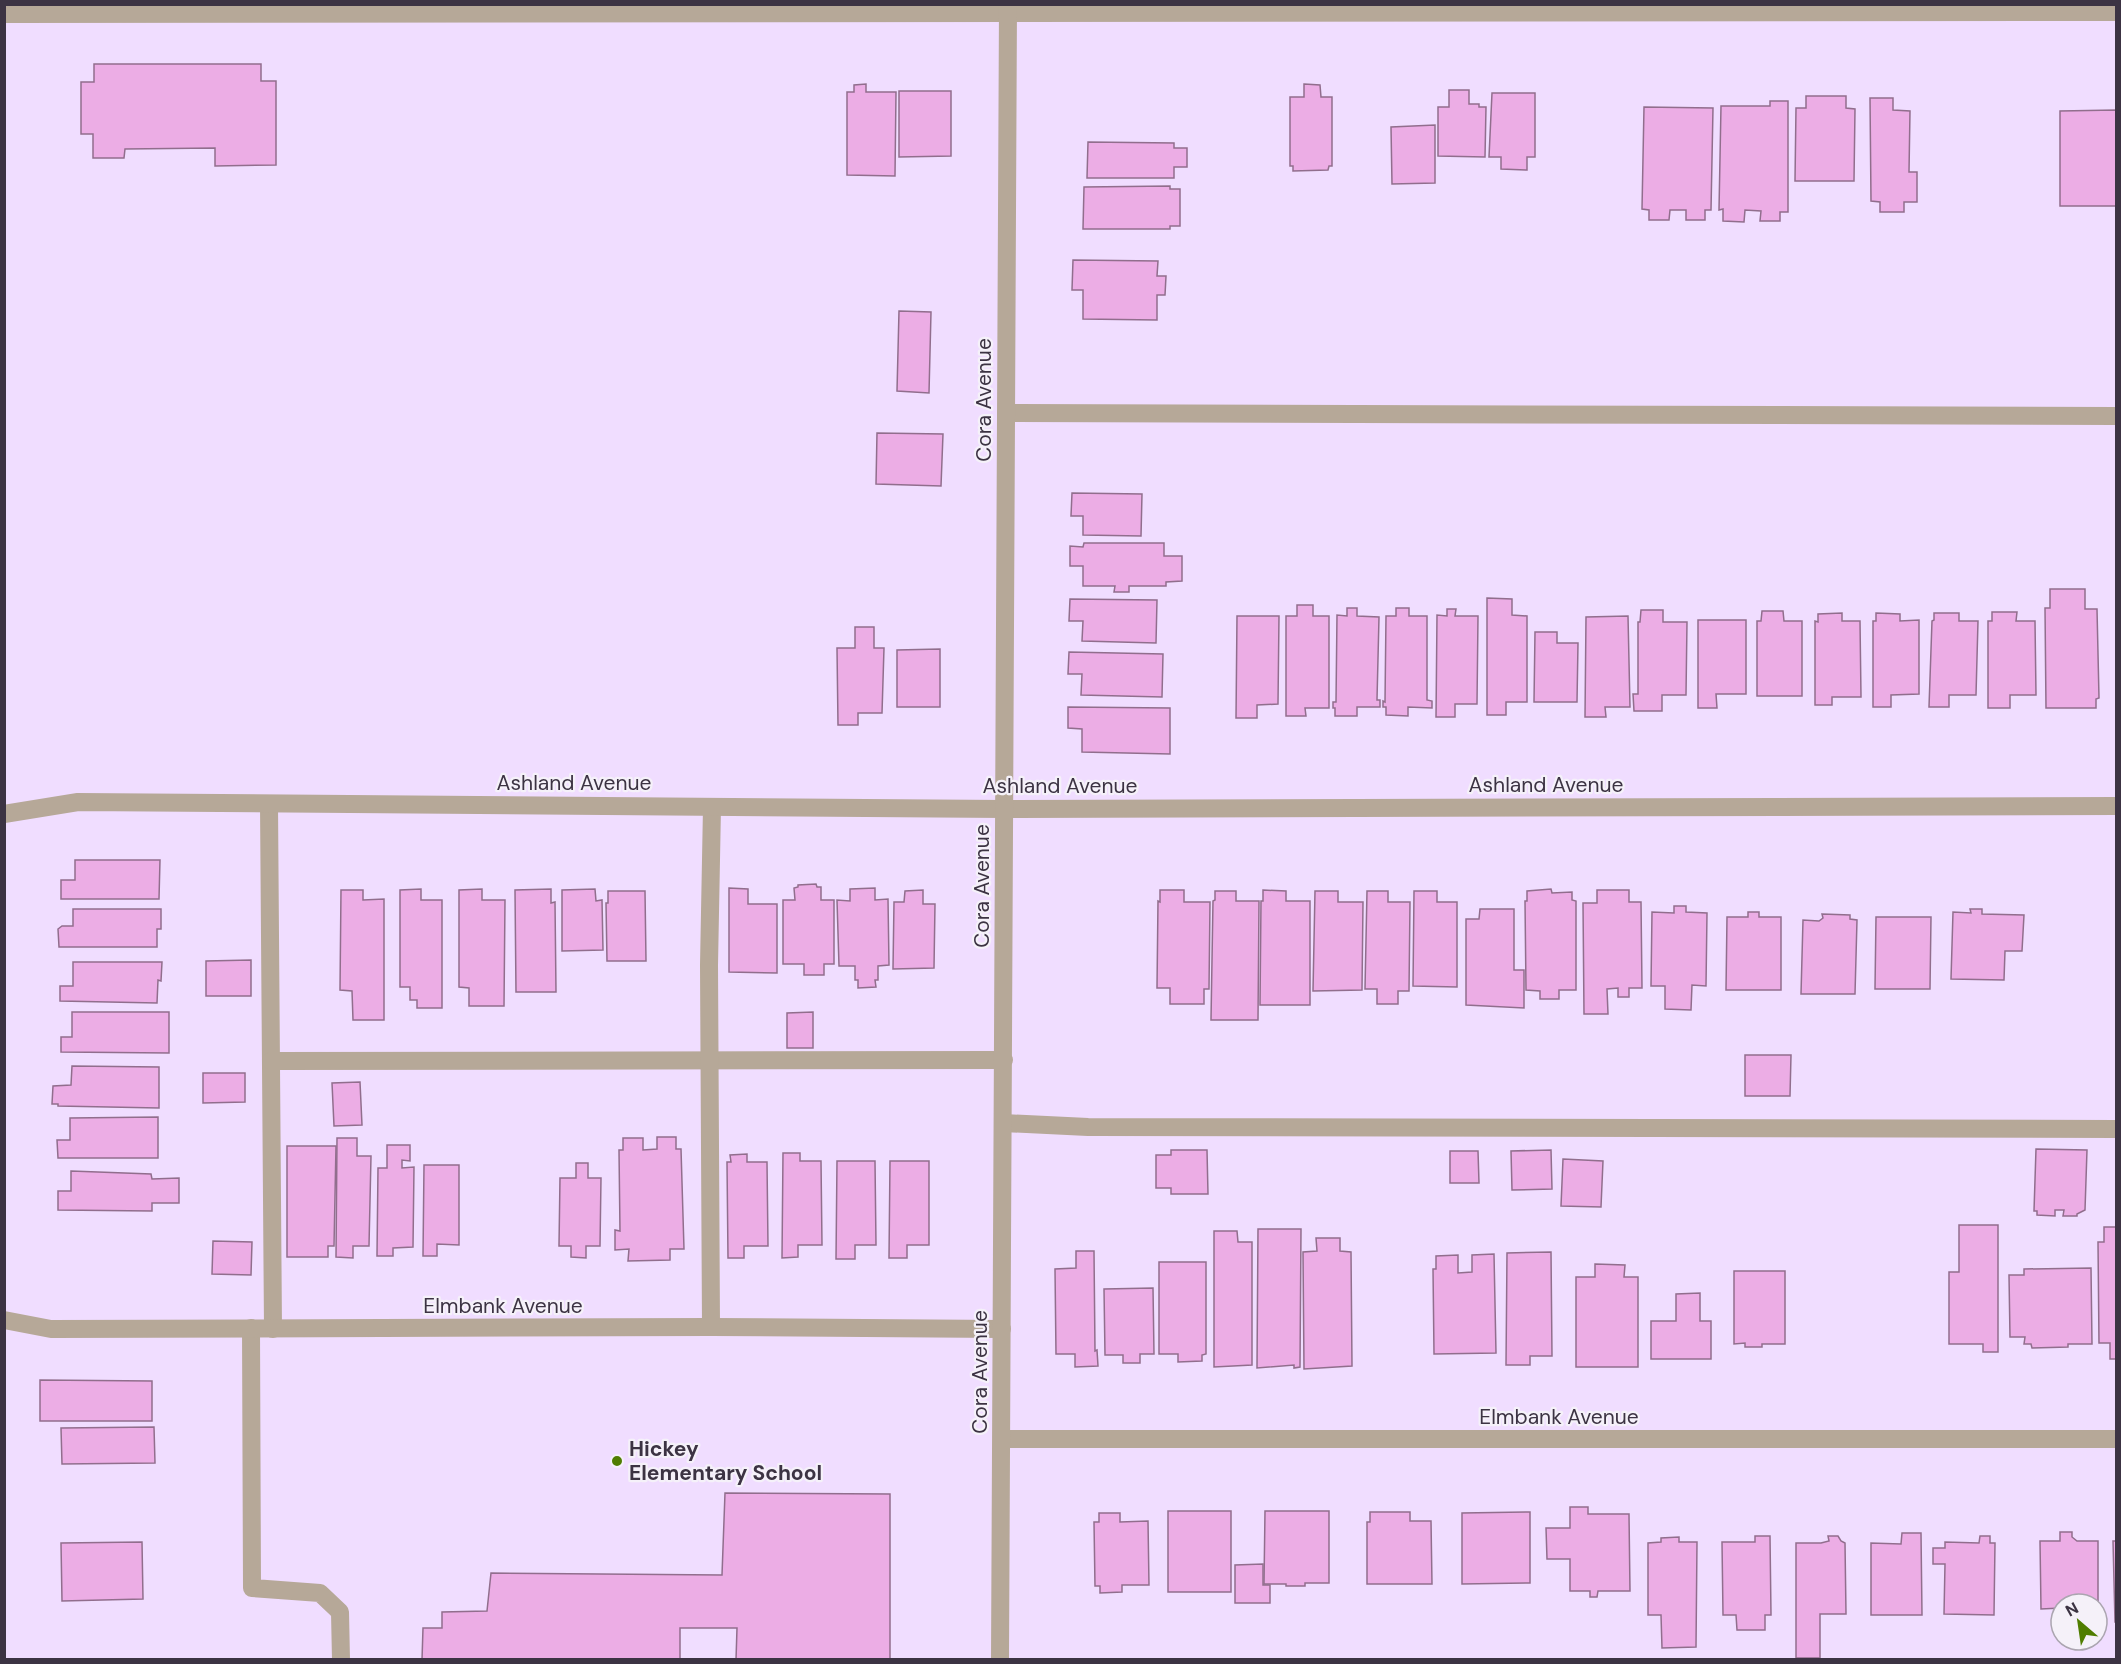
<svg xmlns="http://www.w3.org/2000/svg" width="2121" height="1664" viewBox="0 0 2121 1664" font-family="'DM Sans',sans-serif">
<rect width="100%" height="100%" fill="#f0ddff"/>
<g fill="#ecade5" stroke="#916e8d" stroke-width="1.5">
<polygon points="94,64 261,64 261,81 276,81 276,165 215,166 215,148 125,149 124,158 93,158 93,134 81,134 81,82 94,82"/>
<polygon points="866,84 866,92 896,92 895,176 847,175 847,92 854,92 854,85"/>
<polygon points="1304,84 1320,85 1321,97 1332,97 1332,166 1329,166 1328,170 1293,171 1293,166 1290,166 1290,97 1304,97"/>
<polygon points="1449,90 1469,90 1469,104 1479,104 1479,107 1486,107 1485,157 1438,156 1438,107 1449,107"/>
<polygon points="899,91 951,91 951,156 899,157"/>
<polygon points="1492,93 1535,93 1535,157 1527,157 1527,170 1501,169 1501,157 1489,157"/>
<polygon points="1806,96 1846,96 1846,108 1855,109 1854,181 1795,181 1796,108 1806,108"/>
<polygon points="1870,98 1893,98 1893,110 1910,111 1909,172 1917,172 1917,202 1904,202 1904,212 1880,212 1880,202 1871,201"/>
<polygon points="1770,101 1788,101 1788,212 1780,212 1780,221 1760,221 1761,211 1745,210 1744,222 1723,221 1723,209 1719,210 1721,106 1770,106"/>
<polygon points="1644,107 1713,108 1711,210 1705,210 1705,220 1686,220 1686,210 1670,210 1669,220 1649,220 1649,210 1642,209"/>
<polygon points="2116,110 2116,206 2060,206 2060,111"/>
<polygon points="1435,125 1435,183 1392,184 1391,127"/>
<polygon points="1088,142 1174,143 1174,148 1187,148 1187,167 1174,167 1174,178 1087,178"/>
<polygon points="1170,186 1170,189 1180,189 1180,226 1170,226 1170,229 1083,229 1084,187"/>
<polygon points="1073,260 1158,261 1157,276 1166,276 1165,295 1157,295 1157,320 1083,319 1083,290 1072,290"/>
<polygon points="899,311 931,312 929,393 897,391"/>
<polygon points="877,433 943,434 941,486 876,484"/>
<polygon points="1072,493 1142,494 1141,536 1083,535 1083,516 1071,516"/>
<polygon points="1084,543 1164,543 1164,556 1182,556 1182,581 1166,582 1166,586 1129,586 1129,592 1114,592 1115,586 1083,586 1083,566 1070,566 1070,546 1083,547"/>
<polygon points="2050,589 2085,589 2085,609 2097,609 2099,698 2096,699 2096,708 2046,708 2045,608 2050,608"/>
<polygon points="1487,598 1512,599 1512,615 1527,616 1527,702 1506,702 1506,715 1487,715"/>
<polygon points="1070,599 1157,600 1156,643 1082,641 1083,621 1069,621"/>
<polygon points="1297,605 1313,605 1313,616 1329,616 1329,708 1305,708 1306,716 1286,716 1286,616 1297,616"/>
<polygon points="1347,608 1357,608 1357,616 1379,617 1377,700 1380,700 1380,707 1357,707 1357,716 1335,716 1335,708 1333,708 1333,702 1336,702 1337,615 1347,616"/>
<polygon points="1396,608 1409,608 1409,616 1427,616 1427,700 1432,701 1432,708 1408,707 1408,716 1386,715 1386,707 1383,707 1383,701 1385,702 1386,616 1396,616"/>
<polygon points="1447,609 1456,609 1455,616 1478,616 1477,704 1455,704 1455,717 1436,717 1437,615 1447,616"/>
<polygon points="1641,610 1663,610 1663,622 1687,622 1686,695 1662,695 1662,711 1634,711 1633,694 1638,694 1638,622 1640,622"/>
<polygon points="1762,611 1783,611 1784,621 1802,621 1802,696 1757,696 1757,621 1761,621"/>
<polygon points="1992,612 2017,612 2016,621 2035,621 2036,695 2010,695 2010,708 1988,708 1988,621 1992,621"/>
<polygon points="1842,613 1842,621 1860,621 1861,697 1832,697 1832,705 1815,705 1815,621 1818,622 1818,614"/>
<polygon points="1876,613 1900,614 1900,621 1919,620 1919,694 1891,695 1891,707 1873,707 1873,621 1876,621"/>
<polygon points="1934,613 1959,613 1959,621 1978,621 1976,695 1949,695 1949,707 1929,707 1932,621 1934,620"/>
<polygon points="1237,616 1279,616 1278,704 1257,705 1257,718 1236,718"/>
<polygon points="1628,616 1630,707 1605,707 1606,717 1585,717 1586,617"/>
<polygon points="1698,620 1746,620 1746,694 1716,694 1717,708 1698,708"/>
<polygon points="855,627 874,627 874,648 884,648 882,713 858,713 858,725 838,725 837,648 855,648"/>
<polygon points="1535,632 1557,632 1557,643 1578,643 1577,702 1534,702"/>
<polygon points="940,649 940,707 897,707 897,650"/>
<polygon points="1069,652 1163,654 1162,697 1081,695 1082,674 1068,674"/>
<polygon points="1068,707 1170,708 1170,754 1082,752 1082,729 1068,728"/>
<polygon points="75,860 160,860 159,899 61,899 61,880 75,880"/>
<polygon points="816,884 817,887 821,887 821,900 834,900 834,964 824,964 824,975 804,975 804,964 783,964 783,900 795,900 794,888 798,887 798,885"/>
<polygon points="729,888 748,889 748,904 777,904 777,973 729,972"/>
<polygon points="875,888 875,900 888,899 889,965 878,966 878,980 875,980 876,987 858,988 858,980 855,980 855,966 839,966 837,900 850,901 850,889"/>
<polygon points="421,889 421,900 442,900 442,1008 417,1008 417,1000 410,1000 410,987 400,987 400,890"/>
<polygon points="482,889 482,900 505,900 504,1006 469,1006 469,988 459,987 459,890"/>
<polygon points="551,889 551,903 555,902 556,992 516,992 515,890"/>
<polygon points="595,889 596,901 602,900 603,950 562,951 562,890"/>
<polygon points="1551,889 1552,893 1572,892 1572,900 1576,901 1576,990 1559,990 1559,999 1540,999 1540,991 1526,990 1525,901 1527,901 1527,891"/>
<polygon points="341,890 363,890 363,900 384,899 384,1020 353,1020 352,991 340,990"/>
<polygon points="923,890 923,904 935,904 934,968 893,969 894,902 904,902 905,891"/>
<polygon points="1160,890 1184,890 1184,902 1210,902 1209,989 1204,989 1204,1004 1170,1004 1170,988 1157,988 1158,901 1160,902"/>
<polygon points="1263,890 1286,891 1286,901 1310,901 1310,1005 1260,1005 1261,901 1263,901"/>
<polygon points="1597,890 1629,890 1629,902 1641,902 1642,988 1629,988 1629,997 1618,997 1618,988 1607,989 1608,1014 1584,1014 1583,903 1597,903"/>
<polygon points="608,891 645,891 646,961 607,961 606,903 608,903"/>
<polygon points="1215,891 1236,891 1236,901 1259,901 1258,1020 1211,1020 1213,901 1215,900"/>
<polygon points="1315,891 1338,891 1338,902 1363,902 1362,990 1313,991"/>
<polygon points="1367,891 1388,891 1388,902 1410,902 1409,991 1398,991 1398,1004 1377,1004 1377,989 1365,989"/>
<polygon points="1414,891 1437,891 1437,902 1457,902 1457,987 1413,986"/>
<polygon points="1674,906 1686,906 1686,912 1707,913 1706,986 1692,985 1691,1010 1665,1009 1665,986 1651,986 1652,912 1674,913"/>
<polygon points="73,909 161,909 161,929 157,929 157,947 59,947 58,929 62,926 73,926"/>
<polygon points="1480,909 1514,909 1514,970 1524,970 1524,1008 1466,1005 1466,919 1479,919"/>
<polygon points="1970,909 1982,909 1982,914 2024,915 2022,951 2005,951 2004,980 1951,979 1953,912 1971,913"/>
<polygon points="1748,912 1759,912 1759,917 1781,917 1781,990 1726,990 1727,917 1748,917"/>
<polygon points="1822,914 1850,915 1850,919 1857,920 1855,994 1801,994 1803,920 1819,921 1823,918"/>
<polygon points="1876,917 1931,917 1930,989 1875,989"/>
<polygon points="251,960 251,996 206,996 206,961"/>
<polygon points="73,962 162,962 161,981 158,980 157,1003 60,1001 60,986 73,986"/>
<polygon points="72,1012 169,1012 169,1053 61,1052 61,1037 72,1037"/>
<polygon points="813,1012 813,1048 787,1048 787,1013"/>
<polygon points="1745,1055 1791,1055 1790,1096 1745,1096"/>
<polygon points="72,1066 159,1067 159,1108 58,1106 58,1104 52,1104 53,1086 71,1085"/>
<polygon points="203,1073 245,1073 245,1102 203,1103"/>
<polygon points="360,1082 362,1125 334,1126 332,1083"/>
<polygon points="158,1117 158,1158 58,1158 57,1140 70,1140 70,1118"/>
<polygon points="657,1137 676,1137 676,1149 681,1149 684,1249 670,1249 670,1260 628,1261 629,1249 615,1250 615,1230 620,1231 619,1150 623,1150 623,1138 643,1138 643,1150 657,1149"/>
<polygon points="337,1138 357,1138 357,1156 371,1156 369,1246 353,1246 353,1258 336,1257"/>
<polygon points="387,1145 410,1145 410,1161 402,1160 402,1168 414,1167 413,1247 393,1248 393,1256 377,1256 378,1168 387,1168"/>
<polygon points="287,1146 336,1146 334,1246 328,1246 328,1257 287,1257"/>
<polygon points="2036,1149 2087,1150 2085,1210 2077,1214 2077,1216 2063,1216 2064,1210 2055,1210 2055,1216 2037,1215 2037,1211 2034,1211"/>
<polygon points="1171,1150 1207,1150 1208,1194 1171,1194 1171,1188 1156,1188 1156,1155 1171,1155"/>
<polygon points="1551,1150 1552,1189 1512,1190 1511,1151"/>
<polygon points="1450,1151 1478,1151 1479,1183 1450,1183"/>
<polygon points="783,1153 800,1153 800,1161 821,1161 822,1245 798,1245 798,1257 782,1258"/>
<polygon points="747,1154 747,1162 767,1162 768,1246 744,1246 744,1258 728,1258 727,1162 731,1162 730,1155"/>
<polygon points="1563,1159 1603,1161 1601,1207 1561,1206"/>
<polygon points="837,1161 875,1161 876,1245 855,1245 855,1259 836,1259"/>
<polygon points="890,1161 929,1161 929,1245 907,1245 907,1258 889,1258"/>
<polygon points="576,1163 588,1163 588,1178 601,1178 600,1246 586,1246 586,1258 571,1257 571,1246 559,1246 560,1178 576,1178"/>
<polygon points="424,1165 459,1165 459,1245 437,1244 437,1256 423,1256"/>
<polygon points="71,1171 151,1174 152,1179 179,1178 179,1203 152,1203 152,1211 58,1210 58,1191 71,1191"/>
<polygon points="1959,1225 1998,1225 1998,1352 1983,1352 1983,1344 1949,1344 1949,1272 1959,1272"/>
<polygon points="2104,1227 2116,1227 2116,1359 2110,1359 2110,1343 2099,1343 2098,1242 2104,1242"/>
<polygon points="1258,1229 1301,1229 1300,1367 1294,1368 1294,1365 1257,1368"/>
<polygon points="1214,1231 1237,1231 1238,1242 1252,1242 1252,1365 1214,1367"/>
<polygon points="1316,1238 1340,1238 1340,1251 1351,1252 1352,1366 1304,1369 1303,1252 1317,1251"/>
<polygon points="213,1241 252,1242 251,1275 212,1274"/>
<polygon points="1076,1251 1094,1251 1095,1351 1097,1350 1098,1366 1075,1367 1075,1354 1056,1354 1055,1269 1076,1268"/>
<polygon points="1551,1252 1552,1356 1530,1356 1530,1365 1506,1365 1507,1253"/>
<polygon points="1494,1254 1496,1353 1434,1354 1433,1269 1436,1269 1436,1256 1458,1255 1458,1273 1472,1272 1472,1255"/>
<polygon points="1159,1262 1206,1262 1206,1354 1202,1355 1202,1361 1178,1362 1178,1354 1159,1354"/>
<polygon points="1595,1264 1625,1265 1624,1277 1638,1277 1638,1367 1576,1367 1576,1277 1595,1277"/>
<polygon points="2091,1268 2092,1344 2068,1344 2068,1347 2032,1348 2031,1344 2024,1344 2025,1337 2010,1337 2009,1275 2024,1275 2024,1269"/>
<polygon points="1734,1271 1785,1271 1785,1344 1762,1344 1762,1347 1745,1347 1745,1343 1734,1344"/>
<polygon points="1153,1288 1154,1354 1140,1354 1140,1363 1123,1363 1123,1355 1105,1355 1104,1289"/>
<polygon points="1700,1293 1700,1321 1711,1321 1711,1359 1651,1359 1651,1321 1676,1321 1676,1294"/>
<polygon points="40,1380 152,1381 152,1421 40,1421"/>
<polygon points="154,1427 155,1463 62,1464 61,1428"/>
<polygon points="725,1493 890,1494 890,1660 736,1660 737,1628 680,1628 680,1660 422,1660 423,1628 442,1628 442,1612 487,1611 491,1573 722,1575"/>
<polygon points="1570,1507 1588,1507 1588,1514 1629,1514 1630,1591 1598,1591 1597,1597 1590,1597 1590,1591 1570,1591 1570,1559 1547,1559 1546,1528 1570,1528"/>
<rect x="1168" y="1511" width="63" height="81"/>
<polygon points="1265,1511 1329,1511 1329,1583 1305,1583 1305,1586 1286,1586 1286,1584 1264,1584"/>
<polygon points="1370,1512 1410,1512 1410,1521 1431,1521 1432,1584 1367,1584 1367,1522 1370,1522"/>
<polygon points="1530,1512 1530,1583 1462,1584 1462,1513"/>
<polygon points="1099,1513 1120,1513 1120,1522 1148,1521 1149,1585 1122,1585 1122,1592 1100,1593 1100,1586 1095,1586 1094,1522 1099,1522"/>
<polygon points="2060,1532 2072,1532 2072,1537 2077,1541 2098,1541 2098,1608 2097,1604 2061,1604 2061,1608 2041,1609 2040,1541 2060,1541"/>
<polygon points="1902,1533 1921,1533 1922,1615 1871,1615 1871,1543 1901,1544"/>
<polygon points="1755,1536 1770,1536 1771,1615 1765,1615 1765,1630 1737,1630 1736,1615 1723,1615 1722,1542 1755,1542"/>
<polygon points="1828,1536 1838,1536 1841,1541 1845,1543 1846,1614 1820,1614 1820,1658 1796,1658 1796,1543 1821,1543 1829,1541"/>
<polygon points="1980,1536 1990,1536 1990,1543 1995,1543 1994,1615 1944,1614 1945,1564 1933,1564 1933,1548 1945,1548 1945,1542 1979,1543"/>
<polygon points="1679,1537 1679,1542 1697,1542 1696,1647 1662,1648 1661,1615 1648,1615 1648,1543 1661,1542 1661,1538"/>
<polygon points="2113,1541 2116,1541 2116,1622 2115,1622"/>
<polygon points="142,1542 143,1599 62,1601 61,1543"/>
<polygon points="1263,1564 1263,1585 1270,1585 1270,1603 1235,1603 1235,1565"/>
</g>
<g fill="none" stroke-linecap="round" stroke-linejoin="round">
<g stroke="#b6a898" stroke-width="18">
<polyline points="1006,413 2116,416"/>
<polyline points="269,804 273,1329"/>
<polyline points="271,1061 1004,1060"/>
<polyline points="1003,1123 1088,1127 2116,1129"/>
<polyline points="711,1327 709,965 712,807"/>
<polyline points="251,1328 252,1588 320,1593 340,1612 341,1660"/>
</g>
<g stroke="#b6a898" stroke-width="18">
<polyline points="4,14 2116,12"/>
<polyline points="4,814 78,802 1005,809 2116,806"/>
<polyline points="4,1320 51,1329 711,1327 1002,1329"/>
<polyline points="1002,1439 2116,1439"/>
<polyline points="1000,1660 1008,4"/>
</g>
</g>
<circle fill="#507d01" stroke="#f5f1f9" stroke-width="2" cx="617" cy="1461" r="6"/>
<g text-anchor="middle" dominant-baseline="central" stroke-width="4.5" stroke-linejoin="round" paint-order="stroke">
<g font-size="21" fill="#3c3343" stroke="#f5f1f9">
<text transform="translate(984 400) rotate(-90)">Cora Avenue</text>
<text x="574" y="783">Ashland Avenue</text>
<text x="1546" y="785">Ashland Avenue</text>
<text x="1060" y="786">Ashland Avenue</text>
<text transform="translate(982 886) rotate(-90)">Cora Avenue</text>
<text x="503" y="1306">Elmbank Avenue</text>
<text transform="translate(980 1372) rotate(-90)">Cora Avenue</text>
<text x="1559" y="1417">Elmbank Avenue</text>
</g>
<g font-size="21" font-weight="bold" fill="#3c3343" stroke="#f5f1f9" text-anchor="start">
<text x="629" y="1449">Hickey<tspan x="629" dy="24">Elementary School</tspan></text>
</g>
</g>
<rect width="2121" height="1664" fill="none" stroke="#3c3343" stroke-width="12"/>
<g transform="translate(2079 1622) rotate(331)"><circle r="28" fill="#f5f1f9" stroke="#aba5b0" stroke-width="1.5"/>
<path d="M0-4.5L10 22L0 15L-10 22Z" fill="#507d01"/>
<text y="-9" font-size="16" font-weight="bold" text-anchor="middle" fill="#3c3343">N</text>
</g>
</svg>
